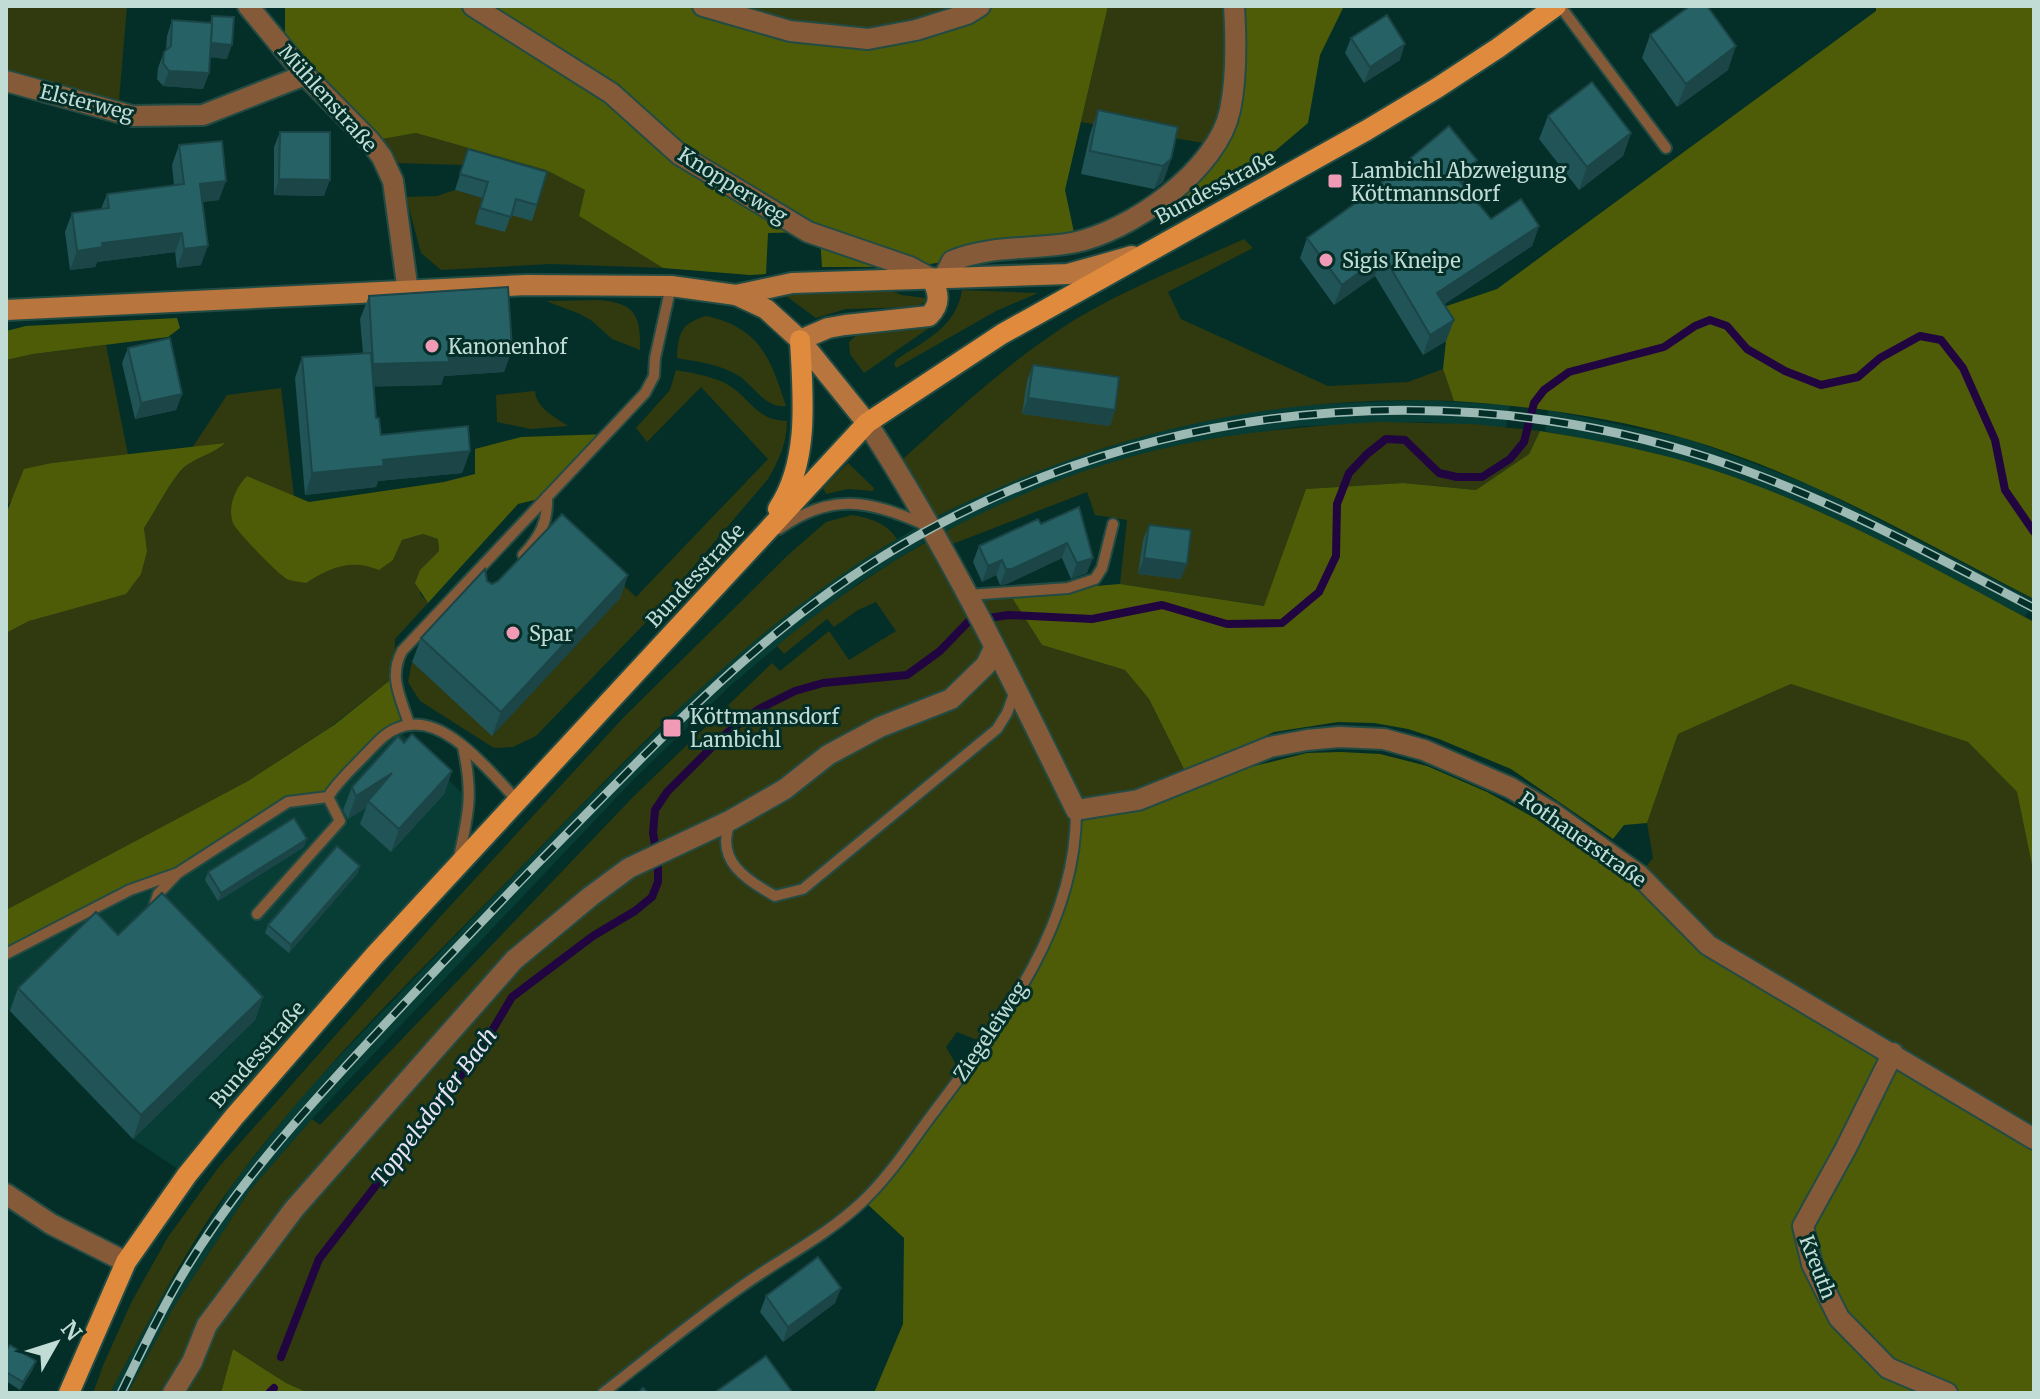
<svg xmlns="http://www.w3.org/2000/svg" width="2040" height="1399" viewBox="0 0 2040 1399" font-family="Merriweather,serif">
<rect width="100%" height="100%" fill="#042f28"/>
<g fill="#083d35">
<polygon points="1422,400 1510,405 1506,428 1426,422 1301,426 1209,440 1152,452 1046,486 935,536 860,582 793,633 731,685 632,781 312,1119 250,1190 173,1308 128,1393 110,1393 160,1300 235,1181 306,1091 571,816 710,678 812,594 851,567 927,521 1005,483 1060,461 1175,427 1257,410 1297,405"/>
<polygon points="1548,410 1688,439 1750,462 1815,487 2034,600 2025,617 1927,565 1817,511 1719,472 1649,452 1545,431"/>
<polygon points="396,728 471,802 458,864 187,1175 133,1139 6,1007 6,954"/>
</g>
<g fill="#31390f">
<polygon points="6,6 127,6 118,112 6,81"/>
<polygon points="704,6 980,6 868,39"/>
<polygon points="1108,6 1235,6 1236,35 1215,145 1081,122"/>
<polygon points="416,133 546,170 585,190 579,216 663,268 551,264 441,270 421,253 406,197 437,196 455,190 482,198 505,232 462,165 396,163 379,139"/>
<path d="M1244,239L1253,248L1168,292L1181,319L1328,386L1408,382L1443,369L1454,401C1262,394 1097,436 927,521L895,466C947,420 998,371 1056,332C1113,293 1181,268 1244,239Z"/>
<polygon points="887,289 902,295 925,298 925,302 915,307 846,309 816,318 786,296 794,292"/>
<path d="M962,290L1038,293L996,311L896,368L894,364L897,359C925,341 957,326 962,290Z"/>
<path d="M600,300C636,303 641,317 640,350L612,339L592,321L580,314L546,301Z"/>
<path d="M706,316C760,328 770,357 786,406C766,409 754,386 739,376C720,364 698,362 677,358C678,334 681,323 706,316Z"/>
<polygon points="929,328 864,373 850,354 849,342 859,333"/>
<polygon points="106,345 128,455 52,463 8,504 6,514 6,360 33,354"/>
<path d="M676,370C692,373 710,376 725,383C750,396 755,421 787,421C787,443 779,460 768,479L649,619L536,736L513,747L494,748L420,701L408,682L412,662L493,735L619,599L622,584L636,597L768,459L701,387L647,442L636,428L670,390Z"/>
<path d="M281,388L294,496L247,476L233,523L257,551L286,579L344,565L393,560L402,540L423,534L438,539L439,551L420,570V594L428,603L395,639L394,677L329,728L248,781L6,910V633L29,621L69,609L147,551L144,528C157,509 168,483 185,467C195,457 210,457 223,443L192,448L227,395Z"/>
<path d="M535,391C536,408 555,417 568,426L531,429L497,422L496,395Z"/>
<path d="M1379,422L1472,424L1540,431L1529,454L1476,490L1403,483L1306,489L1265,606L1120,584L1127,520L1095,515L1087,492L942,548L966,595L1009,593L1042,645L1125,670L1149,699L1185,771L1055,920L985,1043L957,1032L946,1047L962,1075L864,1201L739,1288L603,1393H309L286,1383L233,1349L221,1393H128L173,1308L250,1190L312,1119L320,1125L633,797L772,663L780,671L829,631L849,660L896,631L876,602L858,610L834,627L827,619L784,654L777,646C901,542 1050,467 1210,439C1266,430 1322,425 1379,422Z"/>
<polygon points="848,463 874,488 873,491 848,489 826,494 823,488"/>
<path d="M852,515C870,518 887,523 897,539C756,623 643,741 529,859C429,963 322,1063 236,1180C187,1245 149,1321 110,1393H93L104,1363L132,1301L168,1237L218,1168L440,917L624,717L788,555L826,522Z"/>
<polygon points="1791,684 1968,742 2017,792 2034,875 2034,1139 1708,945 1639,875 1653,858 1647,823 1678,734"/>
</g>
<g fill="#4f5c07">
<polygon points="285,6 703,6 868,39 980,6 1108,6 1065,190 1076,242 910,267 822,267 820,236 808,232 768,233 766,274 750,275 663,268 579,216 585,190 546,170 416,133 370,141 280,45 285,31"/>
<polygon points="1235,6 1344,6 1320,55 1308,123 1275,151 1179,205 1178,188 1230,112"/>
<path d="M1876,6H2034V599C1921,541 1809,475 1687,439C1611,417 1532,406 1454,401L1443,369L1446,341L1429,312L1497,289L1876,11Z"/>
<polygon points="177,318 180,328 168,337 33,354 6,360 6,331 26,326"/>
<path d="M1540,431C1601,441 1661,452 1719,472C1829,509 1932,567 2034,622V875L2017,792L1968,742L1791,684L1678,734L1647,823L1624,825L1613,839L1511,769L1439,739L1408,729L1374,723L1338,722L1274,732L1185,771L1149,699L1125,670L1042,645L1009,593L1120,584L1264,606L1306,489L1403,483L1476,490L1529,454Z"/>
<path d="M608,434L547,497L518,504L428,603L415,583L420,570L439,551L438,539L423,534L402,540L393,560L379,570C351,558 329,568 306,583C300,582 292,581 287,579C278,574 236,531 233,523C227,506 236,487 247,476L309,502L444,482L475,474V449L521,437Z"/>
<path d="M225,443C213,454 200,456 187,465C173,475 155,512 144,528L147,551L141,574L126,594L29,621L6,633V514L24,469L52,463Z"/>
<polygon points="394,677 409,724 396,728 328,797 288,802 178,873 130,890 6,954 6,910 248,781 334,725"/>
<polygon points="1341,752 1380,754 1427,766 1487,792 1639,875 1708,945 2034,1139 2034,1393 874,1393 903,1324 904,1238 864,1201 890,1170 1029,972 1070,876 1076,810 1307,753"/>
<polygon points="233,1349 286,1383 309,1393 221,1393"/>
</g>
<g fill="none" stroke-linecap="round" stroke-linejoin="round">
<g stroke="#210540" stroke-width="8">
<polyline points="988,618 1009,615 1092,619 1162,605 1227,624 1282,623 1319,592 1336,556 1337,504 1349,473 1367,454 1386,439 1405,440 1439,473 1457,477 1482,477 1510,459 1524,442 1534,403 1544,390 1569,372 1664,347 1695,326 1710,320 1727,326 1747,349 1785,371 1821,385 1858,377 1880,358 1920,336 1941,340 1963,368 1995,440 2005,490 2034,532"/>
<polyline points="281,1357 319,1259 480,1051 512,997 593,936 635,911 652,897 658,882 658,862 653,833 655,810 667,792 723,736 759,709 795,691 823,683 907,675 940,651 968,622"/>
<polyline points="269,1393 274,1388"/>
</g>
<g stroke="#224b44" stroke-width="14">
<g id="service">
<polyline points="1560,6 1666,148"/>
<path d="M779,529C831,492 870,500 925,525"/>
<path d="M523,555C540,537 548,522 547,497"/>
<polyline points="968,595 1068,588 1095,579 1102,568 1113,524"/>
<path d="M409,724C401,698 388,677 402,651L645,393L654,376L655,358L671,286"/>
<path d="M730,823C715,860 746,880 775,896L803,889L997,729L1007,713L1015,691"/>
<path d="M459,857C469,812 473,793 463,747"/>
<polyline points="154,907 158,894 176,875"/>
<polyline points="257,914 340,821 328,797"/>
<path d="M6,954L130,890L178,873L288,802L328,797C338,781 352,769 365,755C375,745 384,733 398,728C443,709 490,773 518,801"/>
<path d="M603,1393C648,1358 692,1322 738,1289C779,1259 825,1237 862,1202C890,1176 911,1142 934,1112C1001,1023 1077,926 1076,810"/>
</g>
</g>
<g stroke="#224b44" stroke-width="24">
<g id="minor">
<polyline points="248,6 305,75 370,141 382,157 393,181 408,292"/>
<polyline points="473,6 611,93 680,155 808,232 910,267 932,279"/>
<polyline points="703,6 790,31 868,39 916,30 967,14 980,6"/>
<polyline points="6,81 132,116 203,115 305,75"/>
<path d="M943,279L952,261C990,245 1032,250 1072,243C1130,232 1218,170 1230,110C1237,77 1236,39 1234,6"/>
<path d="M867,423C947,546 1012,679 1076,810L1138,800L1270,747L1307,740L1339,737L1384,739L1424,750L1511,788L1551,812L1639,875L1708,945L2034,1139"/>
<polyline points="1893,1053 1846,1148 1803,1226 1812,1264 1839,1318 1888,1368 1947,1393"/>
<polyline points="6,1194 51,1224 126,1262"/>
<polyline points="173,1393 192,1362 207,1325 294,1209 514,960 591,896 629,868 731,820 785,789 828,755 880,727 951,699 986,665 994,648"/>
</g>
</g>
<g stroke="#224b44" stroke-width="24">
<g id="secondary">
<polyline points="736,295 766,309 800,340 867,423"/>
<polyline points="6,310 526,285 671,286 736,295 792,283 1068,274 1132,256"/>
<path d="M800,340L828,328L845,325L929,316C941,304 939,293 932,279"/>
</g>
</g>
<g stroke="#224b44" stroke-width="24">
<g id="primary">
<path d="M778,509C810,461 803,395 800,340"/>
<polyline points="69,1393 126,1262 187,1175 234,1117 374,956 867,423 1002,334 1367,130 1437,88 1498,48 1556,6"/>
</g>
</g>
<use href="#service" stroke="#845a39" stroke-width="10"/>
<use href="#minor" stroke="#845a39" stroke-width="20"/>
<use href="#secondary" stroke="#b8753d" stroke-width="20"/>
<use href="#primary" stroke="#e08a3e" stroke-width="20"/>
<g stroke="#9cbab3" stroke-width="9">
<path id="rail" d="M121,1393C140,1354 159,1314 181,1277C233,1189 303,1112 373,1037C427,979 481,922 536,865C625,776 711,681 812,605C1066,413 1410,360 1712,459C1825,496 1929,553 2034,608"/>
</g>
<use href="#rail" stroke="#042f28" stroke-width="6" stroke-dasharray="18" stroke-linecap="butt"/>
</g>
<g fill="#215457">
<polygon points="212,16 227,59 210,57 209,73 203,89 163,86 157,79 158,68 164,52 166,50 167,36 172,20 210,23"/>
<polygon points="1650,35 1728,70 1677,107 1642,58"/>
<polygon points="1351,38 1400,60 1364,83 1345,53"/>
<polygon points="1098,110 1171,159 1163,182 1154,189 1081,174 1090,134"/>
<polygon points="1548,116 1631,133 1623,156 1579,190 1539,139"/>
<polygon points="280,132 324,196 274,195 274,147"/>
<polygon points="179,145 219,200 202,202 201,265 177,268 175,252 97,262 95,267 70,270 65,232 72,213 101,209 107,194 174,185 172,165"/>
<polygon points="468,149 537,205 532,221 511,215 505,232 475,224 482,198 455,190"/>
<polygon points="1477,160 1470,180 1463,186 1491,219 1539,226 1532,246 1444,304 1454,320 1446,341 1423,355 1375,276 1334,305 1300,258 1307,238"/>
<polygon points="369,296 512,349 504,372 444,376 441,385 374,386 376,418 381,435 470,451 462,473 378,481 376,487 305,495 295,378 302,357 363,353 360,319"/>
<polygon points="128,348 182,394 176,410 135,419 122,363"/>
<polygon points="1033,365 1115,410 1110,426 1022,414 1027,381"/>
<polygon points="1079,507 1087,573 1071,579 1062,558 1007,584 1000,585 996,575 982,582 973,562 979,546 1041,524"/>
<polygon points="1149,525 1181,579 1138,574 1143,540"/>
<polygon points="628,575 620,598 492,736 412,662 421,638 487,581 492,584"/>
<polygon points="404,743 452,771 444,794 391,852 360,824 366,808 348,819 343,810 352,787"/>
<polygon points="304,847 218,901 205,880 208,872"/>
<polygon points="360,866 357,874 289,953 265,933 268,925"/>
<polygon points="18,988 263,997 255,1020 133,1139 10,1011"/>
<polygon points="841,1288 835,1303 783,1342 760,1312 766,1296"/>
<polygon points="6,1351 33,1369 20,1390 6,1381"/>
</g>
<g fill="#1b4547">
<polygon points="211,43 232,45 227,59 206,57"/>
<polygon points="1405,44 1400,60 1364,83 1370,67"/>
<polygon points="1736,46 1728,70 1677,107 1686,84"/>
<polygon points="169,71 209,73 203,89 163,86"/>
<polygon points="1631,133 1623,156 1579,190 1587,167"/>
<polygon points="1171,159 1163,182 1154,189 1163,166"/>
<polygon points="1477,160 1470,180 1449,198 1456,177"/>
<polygon points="279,179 330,180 324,196 274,195"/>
<polygon points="226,181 219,200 192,203 200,184"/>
<polygon points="1539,226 1532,246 1430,314 1437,293"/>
<polygon points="182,233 175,252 97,262 95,267 70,270 77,251 102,243"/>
<polygon points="208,246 201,265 177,268 184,249"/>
<polygon points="1383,255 1375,276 1334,305 1342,285"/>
<polygon points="1454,320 1446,341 1423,355 1430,335"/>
<polygon points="512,349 504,372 444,376 441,385 365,387 373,364 448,353"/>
<polygon points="182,394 176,410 135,419 141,403"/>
<polygon points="1028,398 1115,410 1110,426 1022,414"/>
<polygon points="470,451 462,473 378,481 376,487 305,495 312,473 383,460"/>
<polygon points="1067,543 1062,558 1007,584 1000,585 1006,569"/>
<polygon points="1093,558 1087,573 1071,579 1077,563"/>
<polygon points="1144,558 1187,564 1181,579 1138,574"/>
<polygon points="1002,560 996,575 982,582 988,566"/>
<polygon points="628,575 620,598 492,736 501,712"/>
<polygon points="452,771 444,794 391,852 399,829"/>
<polygon points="392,773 368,801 366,808 348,819 356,796"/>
<polygon points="307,839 304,847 218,901 221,893"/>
<polygon points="360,866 357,874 289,953 291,945"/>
<polygon points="263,997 255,1020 133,1139 141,1115"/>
<polygon points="841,1288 835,1303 783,1342 788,1327"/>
<polygon points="36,1361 33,1369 20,1390 23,1382"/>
</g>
<g fill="#266265" stroke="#1b4547" stroke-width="2">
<polygon points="1690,6 1707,6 1736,46 1686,84 1650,35"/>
<polygon points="1387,15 1405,44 1370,67 1351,38"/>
<polygon points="212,16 234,17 232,45 211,43"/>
<polygon points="172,20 212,23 209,73 169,71 163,63 164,52 171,46"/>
<polygon points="1592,82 1631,133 1587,167 1548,116"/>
<polygon points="1098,110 1178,127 1171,159 1163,166 1090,151"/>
<polygon points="1449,126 1477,160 1456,177 1491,219 1521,199 1539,226 1437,293 1454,320 1430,335 1383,255 1342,285 1307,238 1368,194"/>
<polygon points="280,132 330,132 330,180 279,179"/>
<polygon points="222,141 226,181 200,184 208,246 184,249 182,233 102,243 103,247 77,251 72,213 109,208 107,194 184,184 179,145"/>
<polygon points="468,149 547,172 537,205 516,199 511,217 480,208 488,182 460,174"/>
<polygon points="508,287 512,349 448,353 449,362 373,364 369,296"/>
<polygon points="170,338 182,394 141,403 128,348"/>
<polygon points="371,353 376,418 379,418 381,435 468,426 470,451 383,460 384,466 312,473 302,357"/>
<polygon points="1033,365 1119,377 1115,410 1028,398"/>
<polygon points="1079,507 1093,558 1077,563 1067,543 1012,569 1006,569 1002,560 988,566 979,546 1038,519 1041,524"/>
<polygon points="562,514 628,575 501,712 421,638 485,569 487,581 492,584 498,581"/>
<polygon points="1149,525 1191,530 1187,564 1144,558"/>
<polygon points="412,734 452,771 399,829 368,801 392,773 356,796 352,787 398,736 404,743"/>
<polygon points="294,818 307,839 221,893 208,872"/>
<polygon points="337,846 360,866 291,945 268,925"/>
<polygon points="162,893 263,997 141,1115 18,988 96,912 118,935"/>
<polygon points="818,1257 841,1288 788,1327 766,1296"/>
<polygon points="10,1345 36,1361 23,1382 6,1372 6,1351"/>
<polygon points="766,1356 793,1393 714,1393"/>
<polygon points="643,1388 648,1393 638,1393"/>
</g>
<g fill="#f09ab6" stroke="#042f28" stroke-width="3">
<rect x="1327" y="173" width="16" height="16" rx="4"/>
<circle cx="1326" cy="260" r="8"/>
<circle cx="432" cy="346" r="8"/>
<circle cx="513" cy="633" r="8"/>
<rect x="662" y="718" width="20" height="20" rx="4"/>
</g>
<g text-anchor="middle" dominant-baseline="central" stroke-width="6" stroke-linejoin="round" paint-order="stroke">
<g font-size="20" fill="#c1dcd5" stroke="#042f28">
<text transform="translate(328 98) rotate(48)">Mühlenstraße</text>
<text transform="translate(87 102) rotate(14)">Elsterweg</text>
<text transform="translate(733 185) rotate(32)">Knopperweg</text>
<text transform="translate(1215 187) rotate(-28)">Bundesstraße</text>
<text transform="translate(695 575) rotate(-47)">Bundesstraße</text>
<text transform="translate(1583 839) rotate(35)">Rothauerstraße</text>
<text transform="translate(990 1031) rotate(-56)">Ziegeleiweg</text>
<text transform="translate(257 1054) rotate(-49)">Bundesstraße</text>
<text transform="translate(1818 1267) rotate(69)">Kreuth</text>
</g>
<g font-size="20" fill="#c1dcd5" stroke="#042f28" text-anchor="start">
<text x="1351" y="170">Lambichl Abzweigung<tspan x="1351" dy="23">Köttmannsdorf</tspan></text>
<text x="1342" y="260">Sigis Kneipe</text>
<text x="448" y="346">Kanonenhof</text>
<text x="529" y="633">Spar</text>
<text x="690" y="716">Köttmannsdorf<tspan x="690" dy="23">Lambichl</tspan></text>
</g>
<g font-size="22" font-style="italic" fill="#e6e1f4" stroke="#042f28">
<text transform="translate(434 1107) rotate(-53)">Toppelsdorfer Bach</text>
</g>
</g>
<rect width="2040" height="1399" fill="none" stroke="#c1dcd5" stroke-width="16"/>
<g transform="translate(56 1343) rotate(51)" stroke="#042f28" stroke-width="6" paint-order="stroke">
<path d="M0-6L14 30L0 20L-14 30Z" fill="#c1dcd5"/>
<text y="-12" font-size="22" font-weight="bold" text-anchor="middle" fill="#c1dcd5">N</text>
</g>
</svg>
